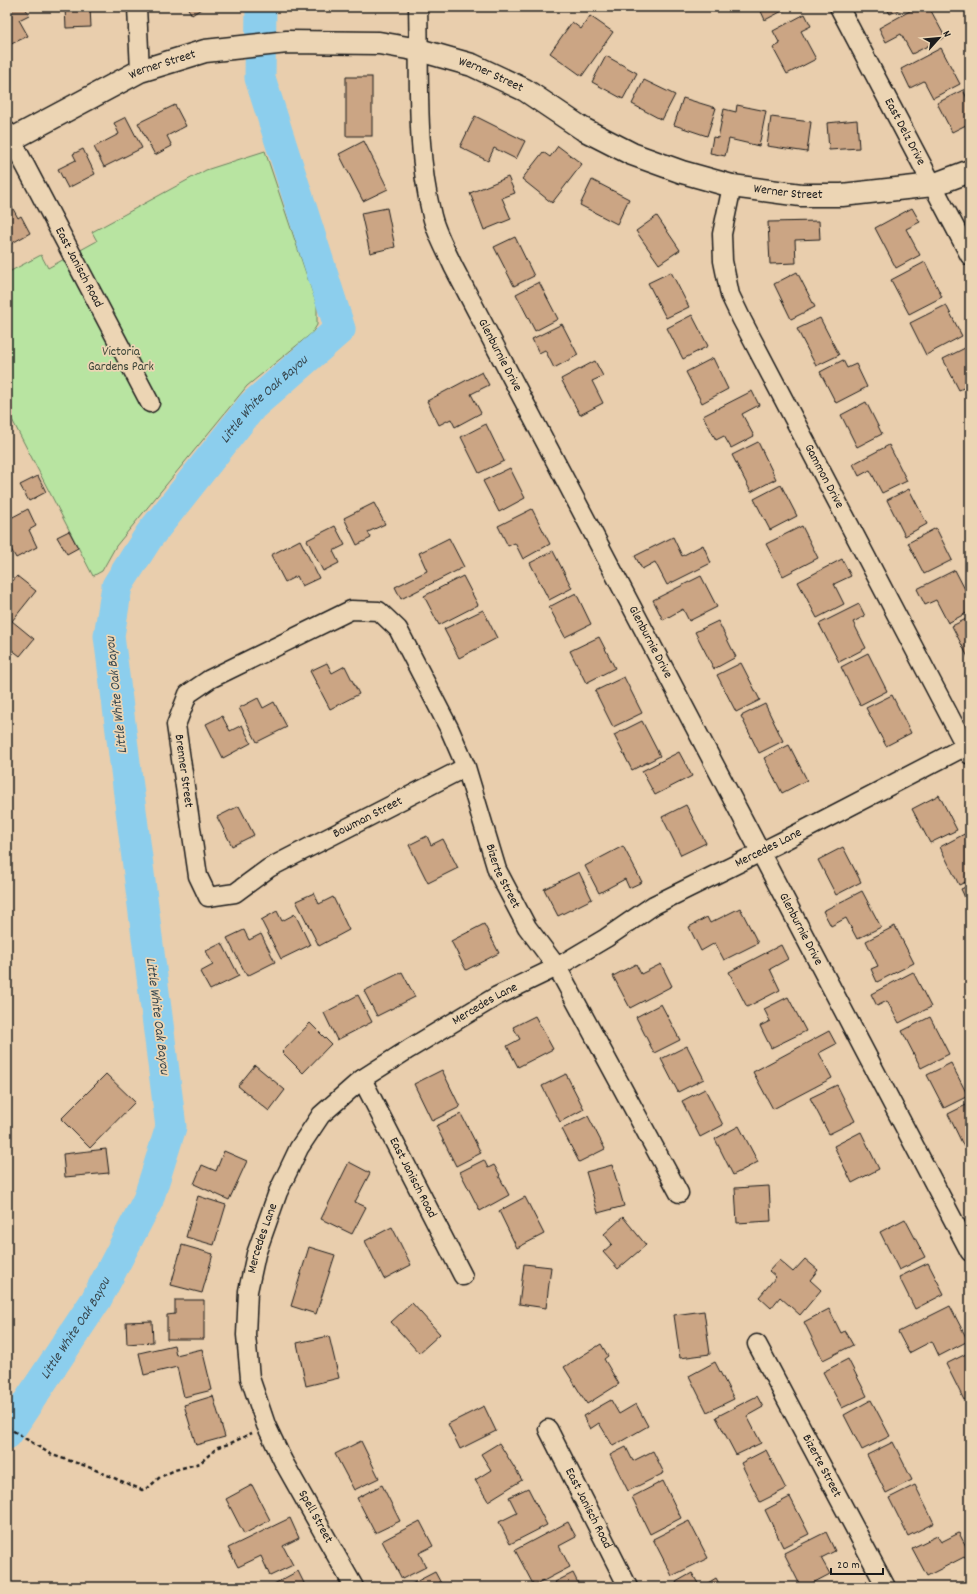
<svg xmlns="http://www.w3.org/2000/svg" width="977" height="1594" viewBox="0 0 977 1594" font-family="Dekko,sans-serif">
<rect width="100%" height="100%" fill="#e9cead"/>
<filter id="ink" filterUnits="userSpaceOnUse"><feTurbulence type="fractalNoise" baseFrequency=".025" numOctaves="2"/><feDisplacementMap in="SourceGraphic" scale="8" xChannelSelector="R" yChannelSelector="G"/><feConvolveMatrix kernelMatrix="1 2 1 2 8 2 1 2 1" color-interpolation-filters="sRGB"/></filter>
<g filter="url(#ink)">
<polygon fill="#b8e4a1" stroke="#6a805e" points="265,151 317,306 317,325 312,333 247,386 116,546 102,571 93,576 7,410 7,273 41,255 48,268 97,241 92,232 206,170"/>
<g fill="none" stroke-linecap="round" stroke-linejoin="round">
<path stroke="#8cceed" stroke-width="31" id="s1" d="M7,1434L96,1300L148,1200L171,1127L109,636L117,586L149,536L252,406L340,329L260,78L261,7"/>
</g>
<g fill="#cba584" stroke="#1c1c1c">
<polygon points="7,7 25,7 29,15 19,20 28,36 7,46"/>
<polygon points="65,7 90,7 91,27 66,28"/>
<polygon points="187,7 204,7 192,15"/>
<polygon points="759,7 790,7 765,20"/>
<polygon points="886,7 904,7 890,14"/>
<polygon points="917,7 929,7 945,37 912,54 901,34 886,42 879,28"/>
<polygon points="805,14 811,26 801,31 816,59 787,74 773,48 780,44 773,31"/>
<polygon points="590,16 613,32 582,76 550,53 572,22 581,29"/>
<polygon points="941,48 960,84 933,98 924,81 910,88 901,69"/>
<polygon points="606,56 637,73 623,99 592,82"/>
<rect x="346" y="77" width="26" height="59"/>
<polygon points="644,80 675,95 662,120 632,104"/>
<polygon points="963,90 970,104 970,123 952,132 937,103"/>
<polygon points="683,98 716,108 707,136 674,125"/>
<polygon points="175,105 186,126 167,136 172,146 155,155 138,123"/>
<polygon points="737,105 766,111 759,146 729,139 725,156 710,153 713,137 718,138 724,109 736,112"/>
<polygon points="475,116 525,141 516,159 494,148 488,161 460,147"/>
<polygon points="126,117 142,148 104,167 94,147 119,134 114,123"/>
<polygon points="771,117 811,122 807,152 767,146"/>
<polygon points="857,120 859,148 829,150 827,123"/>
<polygon points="364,141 388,189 363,201 339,154"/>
<polygon points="558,146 582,164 552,203 522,179 543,152 550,157"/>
<polygon points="83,149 95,174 68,188 58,169 76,160 73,154"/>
<polygon points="508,177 515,193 502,198 511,219 484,230 470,193"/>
<polygon points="592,180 629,199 617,224 580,205"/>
<polygon points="7,198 18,218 21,216 30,233 7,246"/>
<polygon points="387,208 395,247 370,253 361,213"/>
<polygon points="912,208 920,222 906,229 920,255 896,268 875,228"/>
<polygon points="657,216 680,250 659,264 636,231"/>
<polygon points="819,221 820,239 795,240 796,263 770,264 768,222"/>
<polygon points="515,237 534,276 514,286 494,247"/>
<polygon points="925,262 942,297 909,314 891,280"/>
<polygon points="671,272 689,307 666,318 648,283"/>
<polygon points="797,272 815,307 791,319 774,284"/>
<polygon points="539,282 558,319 535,331 516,294"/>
<polygon points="946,305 962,336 926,355 910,323"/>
<polygon points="692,315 708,346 683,359 667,328"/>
<polygon points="820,318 839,355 816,366 797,329"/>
<polygon points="562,324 578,355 554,368 545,350 539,353 532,339"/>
<polygon points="969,346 970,385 959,390 943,359"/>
<polygon points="713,358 728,389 702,403 686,372"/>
<polygon points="843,360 847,368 856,364 867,387 836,403 820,372"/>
<polygon points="595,361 603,376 592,381 603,403 580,415 561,379"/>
<polygon points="482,372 489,385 471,394 481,413 455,427 451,419 439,425 427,401"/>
<polygon points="752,391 759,405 742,414 754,436 731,448 724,436 716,440 703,416"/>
<polygon points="866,402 882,434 857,447 841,415"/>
<polygon points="486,424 504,461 479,473 461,437"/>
<polygon points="758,442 776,479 751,492 732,455"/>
<polygon points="889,445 907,481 882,493 870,470 859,476 853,464"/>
<polygon points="510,468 525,498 499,512 483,481"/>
<polygon points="38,476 46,492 29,501 20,485"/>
<polygon points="781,485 797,516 770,530 754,499"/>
<polygon points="909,489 927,524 905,536 887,500"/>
<polygon points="374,503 385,524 368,532 371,538 357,545 344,518"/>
<polygon points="28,509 36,526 29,530 37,547 16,558 7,542 7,520"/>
<polygon points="532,509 550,544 523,559 515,543 508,546 498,526"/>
<polygon points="335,526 345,545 333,551 339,563 323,571 307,540"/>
<polygon points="802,526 818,558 783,576 766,544"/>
<polygon points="936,528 952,560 924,574 908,543"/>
<polygon points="69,531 78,548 67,554 57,537"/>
<polygon points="673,537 682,556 703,545 711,563 667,585 655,562 642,569 635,556"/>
<polygon points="449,538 464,567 401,599 395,587 427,571 419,553"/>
<polygon points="300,540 319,578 302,586 297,576 285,582 271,555"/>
<polygon points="553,551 572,588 549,600 530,563"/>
<polygon points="842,559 851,576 834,584 844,604 817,618 798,582"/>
<polygon points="955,570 970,599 970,611 948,623 936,600 925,605 917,589"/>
<polygon points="17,576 36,591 12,621 34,639 20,656 7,646 7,588"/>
<polygon points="463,576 478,605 439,625 424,596"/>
<polygon points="701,576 717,607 689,621 683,609 663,620 653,600"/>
<polygon points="576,593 591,624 565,637 549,607"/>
<polygon points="859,604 865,616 853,622 866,648 839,662 819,624"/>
<polygon points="483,610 497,638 459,658 444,629"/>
<polygon points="970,617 970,661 952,626"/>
<polygon points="718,621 736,657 714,669 695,632"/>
<polygon points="599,637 615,668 586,683 570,651"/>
<polygon points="868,653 887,691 860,705 841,667"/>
<polygon points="327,663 332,673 345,666 359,694 330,709 310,671"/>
<polygon points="741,663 760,700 736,712 717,675"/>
<polygon points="624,677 642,713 613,727 595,691"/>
<polygon points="892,695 911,733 886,746 866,708"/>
<polygon points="258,698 263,708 274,702 287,727 257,742 239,708"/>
<polygon points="765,704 783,741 759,753 741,716"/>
<polygon points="222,716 230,731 242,725 251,743 223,758 206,724"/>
<polygon points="642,721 660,756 632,770 614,735"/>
<polygon points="789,745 807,780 782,793 764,758"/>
<polygon points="679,752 692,776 655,795 642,771"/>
<polygon points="939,795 957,830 930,843 912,809"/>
<polygon points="686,805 706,843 681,855 662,817"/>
<polygon points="239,806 254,835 232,846 217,817"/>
<polygon points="970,831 970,880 959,885 940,847"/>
<polygon points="427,836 431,845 443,839 458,868 428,883 409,845"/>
<polygon points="623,846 642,882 629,888 625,879 599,893 585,866"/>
<polygon points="843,847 861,882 836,895 818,860"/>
<polygon points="579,872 592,899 558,916 544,889"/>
<polygon points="970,885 970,908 961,889"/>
<polygon points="862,891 881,927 857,939 846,918 831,926 823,911"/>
<polygon points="314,893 319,904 333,897 349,930 319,946 296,901"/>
<polygon points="740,908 758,943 724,960 715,943 701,951 689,927 707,917 710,923"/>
<polygon points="277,911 282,921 295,914 310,945 281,959 261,920"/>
<polygon points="484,924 499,953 466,970 451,941"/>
<polygon points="895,926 914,963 877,982 871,969 878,966 866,941"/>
<polygon points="244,930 249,940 261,934 275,962 247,976 227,938"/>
<polygon points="222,943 239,976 210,990 200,972 213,965 206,951"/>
<polygon points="781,945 788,959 770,969 780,990 747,1007 729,972"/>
<polygon points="636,964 641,974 661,964 672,986 630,1008 613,976"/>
<polygon points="402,972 415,997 377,1016 364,991"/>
<polygon points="913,972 931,1007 899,1023 887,1001 877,1006 871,994"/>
<polygon points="358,995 372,1022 337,1040 324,1013"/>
<polygon points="788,997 806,1031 771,1048 760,1026 770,1021 764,1009"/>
<polygon points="661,1004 680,1040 654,1053 636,1017"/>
<polygon points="535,1016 553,1049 518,1067 507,1046 520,1039 513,1027"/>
<polygon points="930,1017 949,1054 921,1068 902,1031"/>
<polygon points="310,1023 331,1044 303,1073 282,1052"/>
<polygon points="829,1031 836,1044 819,1053 832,1078 773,1109 753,1072"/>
<polygon points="687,1046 704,1079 678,1092 661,1059"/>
<polygon points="951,1063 968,1096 944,1108 927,1075"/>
<polygon points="255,1065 285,1090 269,1111 238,1086"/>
<polygon points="442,1070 460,1107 432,1121 414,1084"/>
<polygon points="106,1074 135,1102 90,1148 61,1119"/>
<polygon points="566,1074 584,1109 560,1122 542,1086"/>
<polygon points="837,1085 855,1121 829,1134 810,1098"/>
<polygon points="705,1089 723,1125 700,1137 682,1101"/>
<polygon points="970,1103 970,1144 964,1147 948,1114"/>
<polygon points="461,1114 481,1153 456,1166 436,1126"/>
<polygon points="588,1116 605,1149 579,1162 562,1129"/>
<polygon points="739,1126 758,1162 733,1175 715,1139"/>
<polygon points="861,1132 879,1169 852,1183 834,1146"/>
<polygon points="106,1149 109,1173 65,1177 63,1154"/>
<polygon points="224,1151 247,1161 229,1200 194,1184 202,1165 216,1171"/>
<polygon points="484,1160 488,1168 494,1165 500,1175 499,1176 509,1195 480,1211 460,1172"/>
<polygon points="349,1162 370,1173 355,1202 366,1207 352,1234 321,1219"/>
<polygon points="612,1165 624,1206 598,1213 586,1172"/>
<polygon points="769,1186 771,1221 737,1223 735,1188"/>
<polygon points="198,1196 226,1205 214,1245 186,1237"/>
<polygon points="525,1197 544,1234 517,1248 499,1211"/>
<polygon points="623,1217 646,1245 618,1269 603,1252 612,1244 604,1234"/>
<polygon points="905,1219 925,1257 899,1270 880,1232"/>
<polygon points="392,1227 411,1265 384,1279 365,1241"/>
<polygon points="182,1245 213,1254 202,1293 171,1285"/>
<polygon points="309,1247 335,1255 316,1314 291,1306"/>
<polygon points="805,1259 818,1270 810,1280 821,1290 800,1315 780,1297 771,1308 759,1297 776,1277 769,1271 779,1260 793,1272"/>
<polygon points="928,1263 944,1294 915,1309 899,1277"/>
<polygon points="524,1264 551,1267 546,1308 519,1304"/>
<polygon points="175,1300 204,1300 204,1339 167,1339 167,1315 175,1314"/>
<polygon points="412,1303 440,1334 419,1353 391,1322"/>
<polygon points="950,1306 968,1341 939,1356 932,1341 909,1353 898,1332"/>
<polygon points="829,1309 841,1333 845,1331 853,1345 823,1360 804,1322"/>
<polygon points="704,1311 710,1354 680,1358 674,1315"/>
<polygon points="152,1321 153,1342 127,1344 126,1322"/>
<polygon points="329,1336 339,1378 306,1386 297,1343"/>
<polygon points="601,1344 608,1356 604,1359 619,1384 587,1404 564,1367"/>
<polygon points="174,1345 176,1355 202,1349 212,1390 184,1397 177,1367 144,1375 139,1353"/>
<polygon points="966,1354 970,1361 970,1397 964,1400 946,1364"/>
<polygon points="848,1359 867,1396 842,1408 823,1372"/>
<polygon points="715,1362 734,1399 707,1412 689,1376"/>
<polygon points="213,1396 225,1437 196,1445 184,1405"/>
<polygon points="757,1396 763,1407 747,1416 761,1443 736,1455 716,1417"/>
<polygon points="611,1400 619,1414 636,1404 648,1426 613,1446 599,1423 590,1429 583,1416"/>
<polygon points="871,1400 890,1436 862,1450 844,1415"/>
<polygon points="484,1406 496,1431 460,1449 448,1424"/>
<polygon points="361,1441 379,1478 354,1490 335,1454"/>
<polygon points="893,1442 912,1480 886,1493 867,1455"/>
<polygon points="499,1443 522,1480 488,1501 475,1480 491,1470 481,1454"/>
<polygon points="626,1447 633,1461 653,1451 664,1473 628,1491 610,1455"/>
<polygon points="766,1450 786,1489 760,1502 741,1463"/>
<polygon points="663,1481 681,1518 650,1534 632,1497"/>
<polygon points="252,1485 270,1520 244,1534 226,1499"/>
<polygon points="382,1485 400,1521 375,1533 357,1498"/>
<polygon points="915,1485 934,1523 908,1536 889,1498"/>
<polygon points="528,1488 547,1525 510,1544 499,1522 517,1513 509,1497"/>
<polygon points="790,1497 809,1534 783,1547 765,1510"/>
<polygon points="290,1518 299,1538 283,1546 293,1565 270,1576 261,1556 238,1567 228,1548"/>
<polygon points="420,1521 433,1546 419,1553 426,1567 402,1579 382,1541"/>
<polygon points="689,1521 708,1558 672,1576 653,1539"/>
<polygon points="568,1522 576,1537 559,1546 570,1567 534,1586 515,1550"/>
<polygon points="826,1532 835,1551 821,1558 830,1574 805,1587 801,1587 784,1553"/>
<polygon points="959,1533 970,1554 927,1576 912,1548 937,1536 941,1542"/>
<polygon points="298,1571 306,1587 276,1587 274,1584"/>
<polygon points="435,1572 443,1587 406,1587"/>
<polygon points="573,1573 580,1587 558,1587 555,1582"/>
<polygon points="692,1573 700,1587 678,1587 676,1582"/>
<polygon points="716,1578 721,1587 701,1587"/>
</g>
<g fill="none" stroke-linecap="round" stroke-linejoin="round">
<g stroke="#1c1c1c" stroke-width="21">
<g id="minor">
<polyline points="137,7 140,71"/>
<path id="s2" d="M418,7C420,76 415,148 432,216C436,233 446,250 453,266L970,1252"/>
<path id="s3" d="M839,7L970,256"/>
<path id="s4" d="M7,131L150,403"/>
<path id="s5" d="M732,186L722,234L723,261L730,295L742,320L970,755"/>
<path id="s6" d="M466,767L269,868L235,893L208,897L198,876L176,725L188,694L210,679L351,610L379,611L398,629L449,728L466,767L497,870L527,927L557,967L679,1193"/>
<path id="s7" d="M362,1079L463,1276"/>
<path id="s8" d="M757,1344L886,1587"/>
<path id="s9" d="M548,1429L628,1587"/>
<path id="s10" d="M354,1587L283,1461L266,1425L250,1378L246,1335L248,1291L256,1254L278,1192L299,1148L321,1115L362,1079L409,1049L497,996L557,967L606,938L654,905L783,841L970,744"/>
</g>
</g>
<g stroke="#1c1c1c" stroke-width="25">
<g id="tertiary">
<path id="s11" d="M7,142L140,71L205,51L287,42L379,43L419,50L472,65L525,90L583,129L632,154L682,172L732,186L801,195H842L933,185L970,171"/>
</g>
</g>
<polyline stroke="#1c1c1c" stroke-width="2.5" stroke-dasharray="4 3" stroke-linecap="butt" points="7,1427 52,1455 86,1466 142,1490 149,1487 160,1477 175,1470 200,1463 218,1447 229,1444 252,1433"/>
<use href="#minor" stroke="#ecd5b4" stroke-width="18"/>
<use href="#tertiary" stroke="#ecd5b4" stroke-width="22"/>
</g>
</g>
<g text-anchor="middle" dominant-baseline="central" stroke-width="3.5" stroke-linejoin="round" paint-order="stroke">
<g font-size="13" fill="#1c1c1c" stroke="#ecd5b4">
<text stroke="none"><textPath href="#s11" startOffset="174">Werner Street</textPath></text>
<text stroke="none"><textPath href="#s11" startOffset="510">Werner Street</textPath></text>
<text stroke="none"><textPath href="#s3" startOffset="141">East Delz Drive</textPath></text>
<text stroke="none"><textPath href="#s11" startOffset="834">Werner Street</textPath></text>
<text stroke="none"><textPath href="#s4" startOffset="154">East Janisch Road</textPath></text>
<text stroke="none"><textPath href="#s2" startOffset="365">Glenburnie Drive</textPath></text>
<text stroke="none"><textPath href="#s5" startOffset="315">Gammon Drive</textPath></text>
<text stroke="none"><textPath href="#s2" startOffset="689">Glenburnie Drive</textPath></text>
<text transform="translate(183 771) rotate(82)">Brenner Street</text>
<text transform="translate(368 818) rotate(-27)">Bowman Street</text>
<text stroke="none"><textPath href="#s10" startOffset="1036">Mercedes Lane</textPath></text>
<text stroke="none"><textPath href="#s6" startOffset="1007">Bizerte Street</textPath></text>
<text stroke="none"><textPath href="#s2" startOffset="1013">Glenburnie Drive</textPath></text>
<text stroke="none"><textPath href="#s10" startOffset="712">Mercedes Lane</textPath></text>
<text stroke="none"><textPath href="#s7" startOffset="111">East Janisch Road</textPath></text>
<text stroke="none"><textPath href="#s10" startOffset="376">Mercedes Lane</textPath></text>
<text stroke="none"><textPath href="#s8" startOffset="138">Bizerte Street</textPath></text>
<text stroke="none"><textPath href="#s9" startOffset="89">East Janisch Road</textPath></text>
<text transform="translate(315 1517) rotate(61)">Spell Street</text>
</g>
<g font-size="13" fill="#3b4437" stroke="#ecd5b4">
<text x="121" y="352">Victoria<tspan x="121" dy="15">Gardens Park</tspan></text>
</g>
<g font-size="14" font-style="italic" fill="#384850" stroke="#ecd5b4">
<text stroke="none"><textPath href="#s1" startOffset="1134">Little White Oak Bayou</textPath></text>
<text transform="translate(117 695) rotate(-96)">Little White Oak Bayou</text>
<text transform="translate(157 1016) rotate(83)">Little White Oak Bayou</text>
<text stroke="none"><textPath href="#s1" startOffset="126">Little White Oak Bayou</textPath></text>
</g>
</g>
<rect width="977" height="1594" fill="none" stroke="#ecd5b4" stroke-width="24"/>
<rect x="12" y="12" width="953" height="1570" fill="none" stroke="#1c1c1c" stroke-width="1.5" filter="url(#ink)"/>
<g transform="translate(939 38) rotate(63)" stroke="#ecd5b4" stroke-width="3" paint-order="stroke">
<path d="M0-3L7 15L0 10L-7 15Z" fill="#1c1c1c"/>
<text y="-6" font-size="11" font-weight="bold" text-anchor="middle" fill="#1c1c1c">N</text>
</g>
<path d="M831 1568v6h52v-6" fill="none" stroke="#1c1c1c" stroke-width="2"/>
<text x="837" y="1568" font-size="12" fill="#1c1c1c" stroke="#ecd5b4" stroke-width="3" paint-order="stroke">20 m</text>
</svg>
